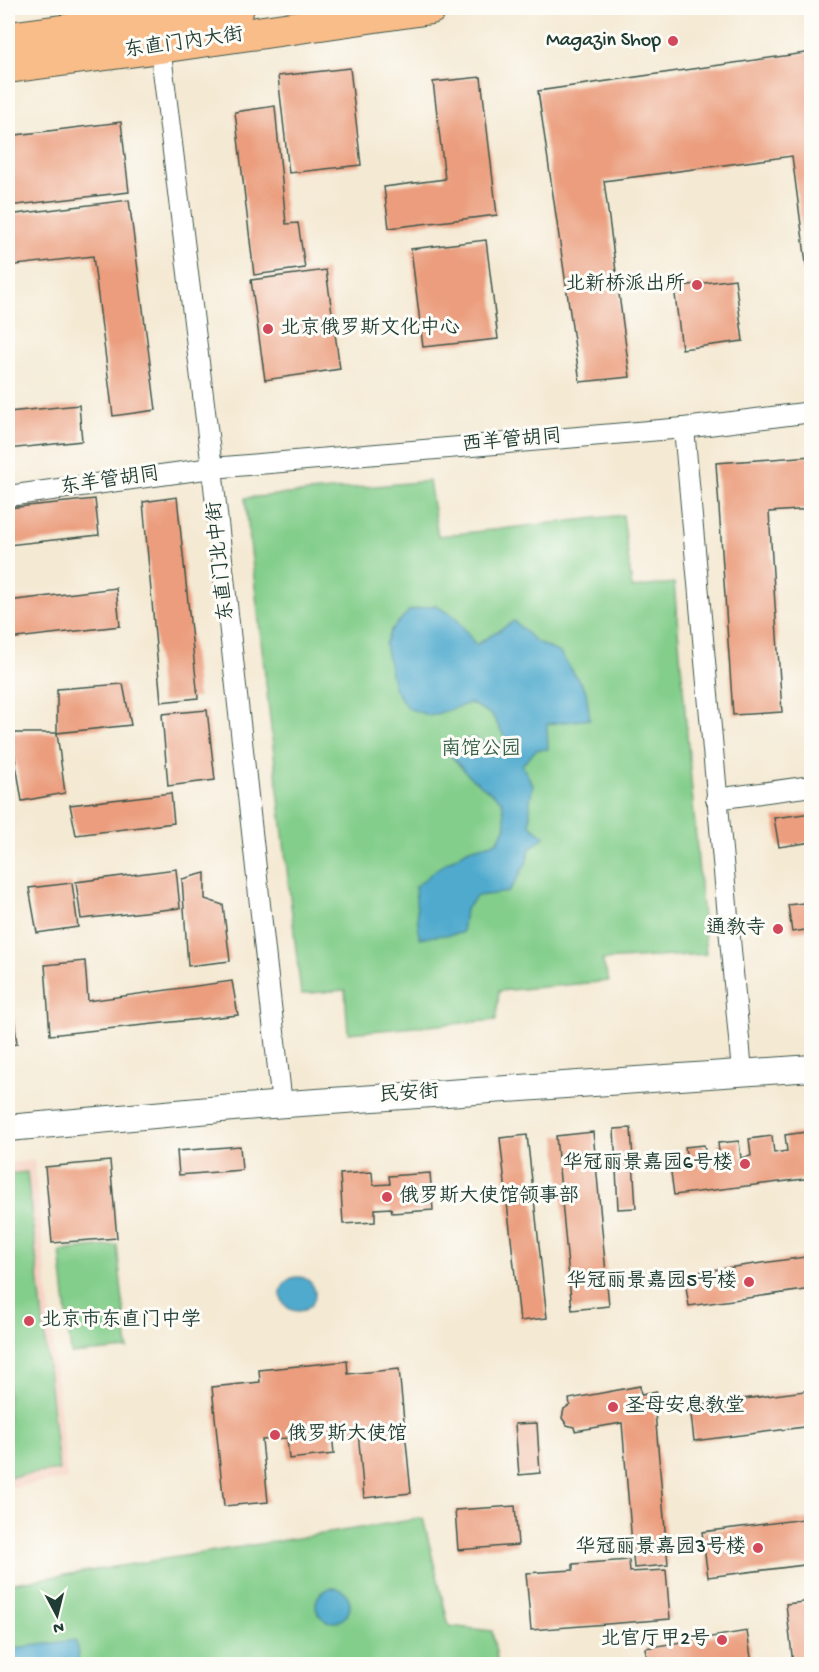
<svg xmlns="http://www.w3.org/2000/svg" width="819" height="1672" viewBox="0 0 819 1672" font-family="'Gochi Hand','LXGW WenKai TC',sans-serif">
<rect width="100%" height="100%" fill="#fdfcf7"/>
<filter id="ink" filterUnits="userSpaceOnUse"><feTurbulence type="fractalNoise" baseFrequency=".0167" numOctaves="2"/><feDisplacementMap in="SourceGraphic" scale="12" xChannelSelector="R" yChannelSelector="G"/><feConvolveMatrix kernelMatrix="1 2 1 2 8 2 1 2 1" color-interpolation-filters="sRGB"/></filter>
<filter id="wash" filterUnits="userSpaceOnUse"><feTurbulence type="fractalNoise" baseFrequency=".008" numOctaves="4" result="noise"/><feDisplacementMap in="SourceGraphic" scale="24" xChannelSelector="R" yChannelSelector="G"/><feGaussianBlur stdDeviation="1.35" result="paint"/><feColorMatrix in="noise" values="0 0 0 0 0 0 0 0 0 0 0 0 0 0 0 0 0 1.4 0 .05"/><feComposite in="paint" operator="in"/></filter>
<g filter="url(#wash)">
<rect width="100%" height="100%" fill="#f4e9d3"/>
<polygon fill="#f6d2c3" points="34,1160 67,1479 8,1488 8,1163"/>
<g fill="#83ce8b" stroke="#518660" stroke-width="1.5">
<polygon points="429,481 438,536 623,515 632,588 674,583 706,954 602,960 609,981 499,991 496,1020 348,1033 345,990 301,994 245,498"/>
<polygon points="27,1172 59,1470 8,1477 8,1174"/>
<polygon points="117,1245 128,1349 71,1354 60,1251"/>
<polygon points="423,1518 449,1626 492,1631 498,1664 8,1664 8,1584"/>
</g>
<g fill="#50aace" stroke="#387481" stroke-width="1.5">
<polygon points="435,605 456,618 476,645 514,621 535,641 560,653 586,691 590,719 547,724 548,749 536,750 522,765 533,785 530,801 530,825 545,836 530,849 526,864 509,892 477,896 465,910 462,933 419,938 415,887 438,868 469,849 497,842 506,827 502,801 470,777 450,755 457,742 474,738 496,749 505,738 492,715 470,703 430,716 407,708 394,688 385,644 391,630 409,611"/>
<circle cx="298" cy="1294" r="17"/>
<circle cx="333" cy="1605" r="17"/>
<polygon points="76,1640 79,1664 8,1664 8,1649"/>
</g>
<g id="blocks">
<g fill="#eb9d7d">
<polygon points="812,52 812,294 810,294 792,156 604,181 630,377 580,382 538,91"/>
<polygon points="350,68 361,165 289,173 278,76"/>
<polygon points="481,77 497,215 389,228 384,187 445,179 433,82"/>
<polygon points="275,106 286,224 298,223 305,268 254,275 235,112"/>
<polygon points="121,122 129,192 8,206 8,136"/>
<polygon points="129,200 156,410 113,416 93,256 8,266 8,215"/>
<polygon points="486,240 498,339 423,347 411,249"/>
<polygon points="326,270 340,369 265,380 251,280"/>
<polygon points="735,279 743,341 682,349 674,287"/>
<polygon points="79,405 82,441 8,449 8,412"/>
<polygon points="812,456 812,509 769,512 782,712 733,715 716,463"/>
<polygon points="177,497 198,698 161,702 143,502"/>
<polygon points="95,499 99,535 8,545 8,508"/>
<polygon points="116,588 120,626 8,639 8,601"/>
<polygon points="123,684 131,725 57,733 65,793 22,801 11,733 57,733 57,689"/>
<polygon points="207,710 215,780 168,786 162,714"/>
<polygon points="171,793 174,823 76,835 70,805"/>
<polygon points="812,813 812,842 779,847 774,818"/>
<polygon points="176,869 180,908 81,919 76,882"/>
<polygon points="205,873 205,899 223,905 230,961 188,966 182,879"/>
<polygon points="72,883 78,927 37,933 29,888"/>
<polygon points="812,902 812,929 792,932 788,905"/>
<polygon points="85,961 88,1001 232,981 238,1015 50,1035 45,965"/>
<polygon points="12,1002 17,1044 8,1045 8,1003"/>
<polygon points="631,1128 636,1208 618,1209 614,1129"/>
<polygon points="593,1132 609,1306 572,1310 556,1136"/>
<polygon points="806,1132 808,1148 812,1147 812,1178 674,1195 670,1165 687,1163 685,1147 704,1145 707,1162 720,1161 718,1143 739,1141 741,1158 751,1156 749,1139 772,1136 774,1153 787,1151 785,1135"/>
<polygon points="527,1135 547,1318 520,1321 500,1138"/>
<polygon points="240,1146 242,1170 179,1175 177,1151"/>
<polygon points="110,1161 117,1238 52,1243 45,1167"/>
<polygon points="372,1172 373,1185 390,1184 389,1176 430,1173 433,1210 392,1213 391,1208 375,1209 375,1222 343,1224 340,1174"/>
<polygon points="812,1256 812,1289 689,1306 684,1274"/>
<polygon points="347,1361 348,1374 399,1369 411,1493 364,1498 358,1431 332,1433 334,1454 289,1459 287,1438 262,1440 268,1502 224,1506 212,1387 260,1382 259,1370"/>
<polygon points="640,1386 641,1395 657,1392 660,1411 655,1412 668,1565 634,1568 622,1423 575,1431 574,1427 567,1425 562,1418 564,1409 570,1405 569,1399"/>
<polygon points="812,1390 812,1426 694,1441 690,1406"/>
<polygon points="537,1423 540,1473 519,1475 515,1424"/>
<polygon points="515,1506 518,1545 458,1550 455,1510"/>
<polygon points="812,1518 812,1564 708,1577 702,1532"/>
<polygon points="629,1560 630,1572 666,1570 670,1619 531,1630 526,1573 573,1570 573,1564"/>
<polygon points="812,1601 812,1664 793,1664 786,1604"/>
<polygon points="747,1631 752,1664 648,1664 645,1648"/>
</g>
</g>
</g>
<g filter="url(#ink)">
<use href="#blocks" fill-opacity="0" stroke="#3f574c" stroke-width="1.5"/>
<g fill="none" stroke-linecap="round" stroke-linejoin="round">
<g stroke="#3f574c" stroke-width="22">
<g id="minor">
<polyline points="159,38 212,468 282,1105"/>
<polyline points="684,428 742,1072"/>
<polyline points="8,496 212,468 684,428 812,412"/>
<polyline points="716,799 812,786"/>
</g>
</g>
<g stroke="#3f574c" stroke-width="28">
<polyline id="tertiary" points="8,1128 244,1107 812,1068"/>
</g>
<g stroke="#3f574c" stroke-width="34">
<g id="primary">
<polyline points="8,38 238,8"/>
<polyline points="8,67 160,47 431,8"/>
</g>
</g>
<use href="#minor" stroke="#fff" stroke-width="20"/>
<use href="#tertiary" stroke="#fff" stroke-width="26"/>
<use href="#primary" stroke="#f8bd89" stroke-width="32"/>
</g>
</g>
<g fill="#d1495b" stroke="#fdfcf7" stroke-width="2">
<circle cx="673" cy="41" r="6"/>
<circle cx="697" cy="285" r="6"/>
<circle cx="268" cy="329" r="6"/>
<circle cx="778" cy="929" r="6"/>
<circle cx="745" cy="1164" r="6"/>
<circle cx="387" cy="1197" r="6"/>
<circle cx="749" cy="1282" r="6"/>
<circle cx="29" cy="1321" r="6"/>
<circle cx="613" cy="1407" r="6"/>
<circle cx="275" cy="1435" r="6"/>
<circle cx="758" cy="1548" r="6"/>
<circle cx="722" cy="1640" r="6"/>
</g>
<g text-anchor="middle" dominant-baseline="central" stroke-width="6" stroke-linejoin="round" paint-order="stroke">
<g font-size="20" fill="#1f3d34" stroke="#fdfcf7" text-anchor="end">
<text x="661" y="41">Magazin Shop</text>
<text x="685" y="285">北新桥派出所</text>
<text x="280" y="329" text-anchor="start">北京俄罗斯文化中心</text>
<text x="766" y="929">通教寺</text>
<text x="733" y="1164">华冠丽景嘉园6号楼</text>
<text x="399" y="1197" text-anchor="start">俄罗斯大使馆领事部</text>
<text x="737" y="1282">华冠丽景嘉园5号楼</text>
<text x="41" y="1321" text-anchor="start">北京市东直门中学</text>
<text x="625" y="1407" text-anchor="start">圣母安息教堂</text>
<text x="287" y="1435" text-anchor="start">俄罗斯大使馆</text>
<text x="746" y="1548">华冠丽景嘉园3号楼</text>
<text x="710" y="1640">北官厅甲2号</text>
</g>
<g font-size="20" fill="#1f3d34" stroke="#fdfcf7">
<text transform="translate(184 44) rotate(-8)">东直门内大街</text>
<text transform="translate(512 442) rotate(-5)">西羊管胡同</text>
<text transform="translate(110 482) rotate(-8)">东羊管胡同</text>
<text transform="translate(222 561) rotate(-96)">东直门北中街</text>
<text transform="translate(409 1095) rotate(-4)">民安街</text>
</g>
<g font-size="20" fill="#38614a" stroke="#fdfcf7">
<text x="481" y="750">南馆公园</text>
</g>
</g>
<rect width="819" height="1672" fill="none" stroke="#fdfcf7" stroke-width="30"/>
<g transform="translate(57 1615) rotate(173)" stroke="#fdfcf7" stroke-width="4.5" paint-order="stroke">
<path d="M0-4.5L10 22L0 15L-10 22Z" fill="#1f3d34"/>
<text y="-9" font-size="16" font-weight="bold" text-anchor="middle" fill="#1f3d34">N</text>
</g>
</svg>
